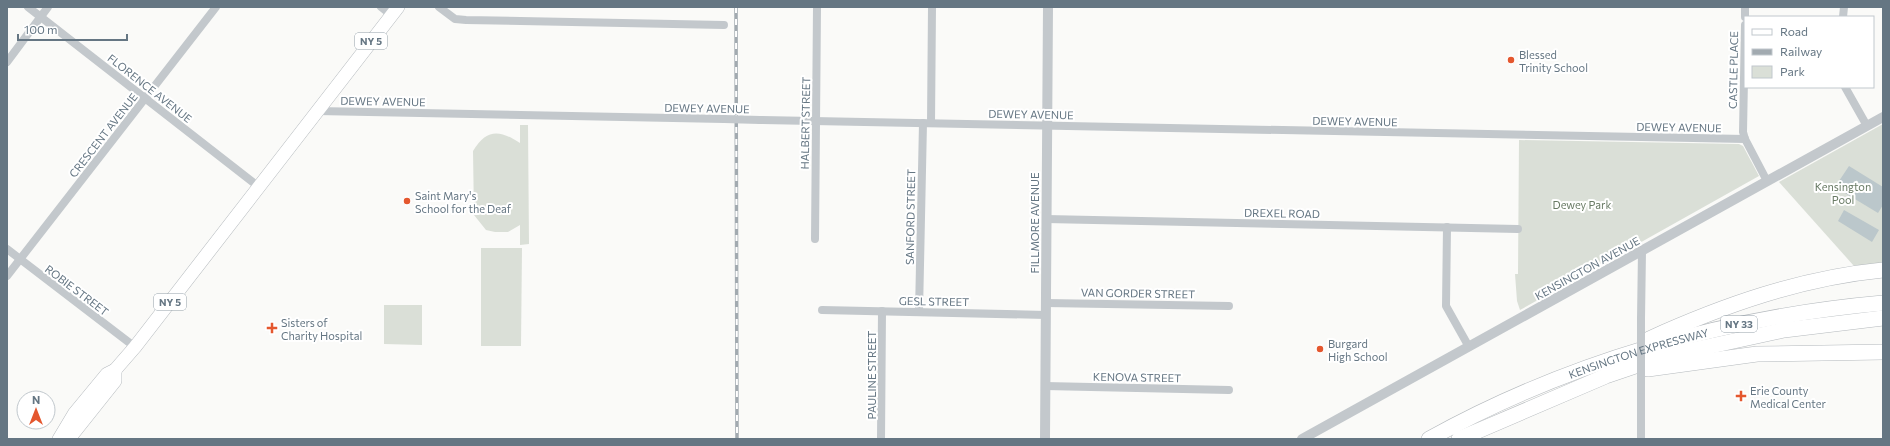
<svg xmlns="http://www.w3.org/2000/svg" width="1890" height="446" viewBox="0 0 1890 446" font-family="Commissioner,sans-serif">
<rect width="100%" height="100%" fill="#fafaf8"/>
<g fill="#dadfd7">
<polygon points="1883,124 1883,263 1854,266 1779,182"/>
<path d="M520,125H528L529,244L520,245V225L508,232H495L486,230L474,215L473,151C487,128 500,130 520,143Z"/>
<polygon points="1519,140 1739,144 1743,146 1759,176 1520,310 1517,301 1515,274 1518,274"/>
<polygon points="481,248 522,248 521,346 481,346"/>
<polygon points="384,305 422,305 422,345 384,344"/>
</g>
<g fill="#bbc7cb">
<polygon points="1849,166 1883,187 1883,205 1878,213 1835,187"/>
<polygon points="1844,210 1879,230 1872,242 1838,221"/>
</g>
<g fill="none" stroke-linecap="round" stroke-linejoin="round">
<g stroke="#b5babe" stroke-width="14">
<g id="primary">
<polyline points="59,439 74,414 107,374 115,370 135,347 398,7"/>
<polyline points="66,439 72,435 115,381 115,370"/>
</g>
</g>
<g stroke="#b4b9bd" stroke-width="16">
<g id="motorway">
<path d="M1649,339C1724,305 1801,278 1883,270"/>
<polyline points="1648,369 1757,354 1883,352"/>
<path id="s1" d="M1429,439C1568,362 1724,317 1883,303"/>
<polyline points="1459,439 1606,376 1665,356 1784,330 1883,318"/>
</g>
</g>
<g stroke="#c3c8cc" stroke-width="8">
<polyline points="28,7 259,187"/>
<polyline points="381,7 391,15"/>
<polyline points="439,7 455,19 466,20 724,25"/>
<polyline points="1745,17 1745,7"/>
<polyline points="1843,17 1844,7"/>
<polyline points="1745,25 1743,132 1745,139 1767,181"/>
<polyline points="7,62 48,7"/>
<polyline points="1845,87 1867,126"/>
<polyline points="317,111 724,119"/>
<polyline points="760,120 1745,139"/>
<polyline points="931,123 932,7"/>
<polyline points="1046,219 1518,229"/>
<polyline points="1447,227 1446,306 1469,347"/>
<polyline points="815,239 817,7"/>
<polyline points="7,249 135,347"/>
<polyline points="7,276 216,7"/>
<polyline points="1046,303 1229,306"/>
<polyline points="822,310 1046,315"/>
<polyline points="919,312 923,123"/>
<polyline points="1641,319 1642,251"/>
<polyline points="1045,386 1229,390"/>
<polyline points="881,439 882,311"/>
<polyline points="1641,439 1641,390"/>
</g>
<g stroke="#c3c8cc" stroke-width="10">
<polyline points="1045,439 1048,7"/>
<polyline points="1302,439 1883,117"/>
</g>
<use href="#primary" stroke="#fff" stroke-width="13"/>
<use href="#motorway" stroke="#fff" stroke-width="15"/>
<g stroke="#a2aab0" stroke-width="3.5">
<polyline id="rail" points="736,7 737,439"/>
</g>
<use href="#rail" stroke="#fff" stroke-width="2" stroke-dasharray="6" stroke-linecap="butt"/>
<g stroke="#c3c8cc" stroke-width="8">
<polyline points="724,119 760,120"/>
<polyline points="1641,390 1641,319"/>
</g>
</g>
<g fill="#e4572e" stroke="#fff" stroke-width="1.5">
<circle cx="1511" cy="60" r="4"/>
<circle cx="407" cy="201" r="4"/>
<path d="M270 322h4v4h4v4h-4v4h-4v-4h-4v-4h4z"/>
<circle cx="1320" cy="349" r="4"/>
<path d="M1739 390h4v4h4v4h-4v4h-4v-4h-4v-4h4z"/>
</g>
<g text-anchor="middle" dominant-baseline="central" stroke-width="4" stroke-linejoin="round" paint-order="stroke">
<g fill="#fff" stroke="#939fa8" stroke-width="1">
<rect x="355" y="33" width="32" height="16" rx="3"/>
<rect x="154" y="294" width="32" height="16" rx="3"/>
<rect x="1721" y="316" width="36" height="16" rx="3"/>
</g>
<g font-size="10" font-weight="bold" fill="#657683">
<text x="371" y="41">NY 5</text>
<text x="170" y="302">NY 5</text>
<text x="1739" y="324">NY 33</text>
</g>
<g font-size="11" fill="#657683" stroke="#fff" text-anchor="start">
<text x="1519" y="54">Blessed<tspan x="1519" dy="13">Trinity School</tspan></text>
<text x="415" y="195">Saint Mary's<tspan x="415" dy="13">School for the Deaf</tspan></text>
<text x="281" y="322">Sisters of<tspan x="281" dy="13">Charity Hospital</tspan></text>
<text x="1328" y="343">Burgard<tspan x="1328" dy="13">High School</tspan></text>
<text x="1750" y="390">Erie County<tspan x="1750" dy="13">Medical Center</tspan></text>
</g>
<g font-size="11" fill="#657683" stroke="#fff">
<text transform="translate(1733 70) rotate(-89)">CASTLE PLACE</text>
<text transform="translate(150 88) rotate(38)">FLORENCE AVENUE</text>
<text transform="translate(383 101) rotate(1)">DEWEY AVENUE</text>
<text transform="translate(707 108) rotate(1)">DEWEY AVENUE</text>
<text transform="translate(1031 114) rotate(1)">DEWEY AVENUE</text>
<text transform="translate(1355 121) rotate(1)">DEWEY AVENUE</text>
<text transform="translate(805 123) rotate(-89)">HALBERT STREET</text>
<text transform="translate(1679 127) rotate(1)">DEWEY AVENUE</text>
<text transform="translate(103 135) rotate(-52)">CRESCENT AVENUE</text>
<text transform="translate(1282 213) rotate(1)">DREXEL ROAD</text>
<text transform="translate(910 217) rotate(-89)">SANFORD STREET</text>
<text transform="translate(1034 223) rotate(-90)">FILLMORE AVENUE</text>
<text transform="translate(1587 268) rotate(-29)">KENSINGTON AVENUE</text>
<text transform="translate(77 290) rotate(37)">ROBIE STREET</text>
<text transform="translate(1138 293) rotate(1)">VAN GORDER STREET</text>
<text transform="translate(934 301) rotate(1)">GESL STREET</text>
<text stroke="none"><textPath href="#s1" startOffset="227">KENSINGTON EXPRESSWAY</textPath></text>
<text transform="translate(871 375) rotate(-90)">PAULINE STREET</text>
<text transform="translate(1137 377) rotate(1)">KENOVA STREET</text>
</g>
<g font-size="11" fill="#687a64" stroke="#fff">
<text x="1843" y="186">Kensington<tspan x="1843" dy="13">Pool</tspan></text>
<text x="1582" y="204">Dewey Park</text>
</g>
</g>
<rect width="1890" height="446" fill="none" stroke="#657683" stroke-width="16"/>
<rect x="1744" y="16" width="130" height="72" fill="#ffffff" stroke="#c1c8cd"/>
<rect x="1752" y="29" width="20" height="6" fill="#ffffff" stroke="#c1c8cd"/>
<text x="1780" y="36" font-size="12" fill="#657683">Road</text>
<rect x="1752" y="49" width="20" height="6" fill="#a2aab0" stroke="#c1c8cd"/>
<text x="1780" y="56" font-size="12" fill="#657683">Railway</text>
<rect x="1752" y="66" width="20" height="12" fill="#dadfd7" stroke="#c1c8cd"/>
<text x="1780" y="76" font-size="12" fill="#657683">Park</text>
<g transform="translate(36 410)"><circle r="19" fill="#ffffff" stroke="#c1c8cd"/>
<path d="M0-3L7 15L0 10L-7 15Z" fill="#e4572e"/>
<text y="-6" font-size="11" font-weight="bold" text-anchor="middle" fill="#657683">N</text>
</g>
<path d="M18 34v6h109v-6" fill="none" stroke="#657683" stroke-width="2"/>
<text x="24" y="34" font-size="12" fill="#657683" stroke="#ffffff" stroke-width="3" paint-order="stroke">100 m</text>
</svg>
